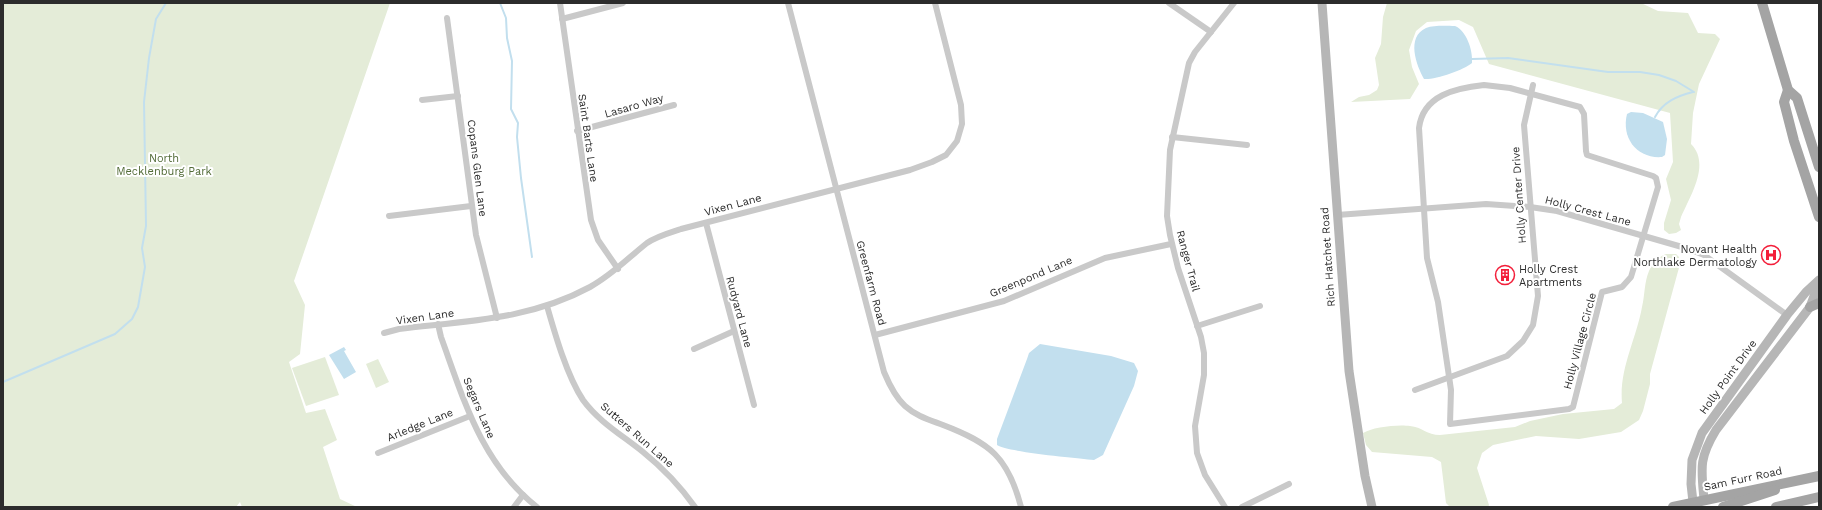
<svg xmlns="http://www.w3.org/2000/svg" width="1822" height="510" viewBox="0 0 1822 510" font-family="'Work Sans',sans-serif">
<rect width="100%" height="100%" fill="#fff"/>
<g fill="#e4ecd8">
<polygon points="3,3 390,3 294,281 305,305 300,354 289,362 306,413 325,409 337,440 323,447 340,499 357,507 242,507 240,502 236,507 3,507"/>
<path d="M1387,3H1641L1658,11L1688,13L1698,33L1715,34L1720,39L1699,84L1693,113L1691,144C1711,164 1690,196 1681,217L1679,224L1681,230L1676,233L1669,234L1664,230V223L1671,200L1666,179L1673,162L1670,113L1489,64L1473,27L1459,20L1427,22L1416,31L1409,50L1412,67L1419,84L1410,99L1351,102L1359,97L1369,95L1377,90L1379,85L1375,58L1381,44L1383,17Z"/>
<path d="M1666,254H1676L1679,257L1680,264L1650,374V384L1643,411L1639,420L1621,432L1579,439L1536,436L1493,445L1482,453L1477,468L1489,505L1488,507H1450L1446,503L1441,462L1432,457L1372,452L1366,445L1363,433C1372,427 1399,424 1410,426C1422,427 1427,435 1440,435L1515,427L1530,421L1563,414L1614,409L1622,403C1619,369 1636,340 1642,307C1645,295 1644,283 1649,271C1653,263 1658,257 1666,254Z"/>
<polygon points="325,357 339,395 306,406 292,368"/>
<polygon points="378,359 389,382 376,388 366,364"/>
</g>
<g fill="#c2dfee">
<path d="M1455,26C1467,31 1473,51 1472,63C1464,70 1435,80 1424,79C1416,65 1406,37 1426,28C1434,25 1447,26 1455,26Z"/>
<path d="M1631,112L1643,113L1663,122L1667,139L1665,155L1662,157C1637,159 1621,138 1627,114Z"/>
<path d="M1040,344L1111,356L1134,363L1138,371L1134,386L1103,455L1094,460C1076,458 1007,452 997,445V439L1027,359L1029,353Z"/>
<polygon points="344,347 346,350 344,351 356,372 344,379 329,355"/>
</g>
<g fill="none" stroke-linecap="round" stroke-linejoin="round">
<g stroke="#c2dfee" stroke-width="2">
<polyline points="500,3 506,18 507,38 512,61 511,109 518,123 517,137 521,178 532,257"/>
<polyline points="1472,59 1508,58 1608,72 1640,72 1659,75 1676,81 1694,92"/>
<path d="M1655,117C1663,102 1677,96 1693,92"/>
<polyline points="3,382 115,334 132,319 138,307 145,267 142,248 146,226 144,102 149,58 156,19 166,3"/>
</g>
<g stroke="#c9c9c9" stroke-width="6">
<polyline points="560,3 591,220 598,240 618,269"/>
<path d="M788,3L884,372C889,384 895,397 905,406C916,416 930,420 943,425C990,443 1008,457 1021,507"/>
<polyline points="1169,3 1211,32"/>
<polyline points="447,18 476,235 497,318"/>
<polyline points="562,19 623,3"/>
<path d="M1484,85L1510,88L1580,107L1584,114L1586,151L1587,155L1653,176L1656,178L1658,187L1631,277L1622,287L1602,292L1573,407L1569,409L1450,424L1451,390L1438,302L1427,258L1419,128C1423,95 1456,88 1484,85Z"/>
<polyline points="422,100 458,96"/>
<polyline points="577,131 674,105"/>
<polyline points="1172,137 1247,145"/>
<polyline points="1337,215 1486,204 1530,207 1557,211 1689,249 1704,255 1787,315"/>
<polyline points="389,216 471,206"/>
<polyline points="706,223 754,405"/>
<path d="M547,306C555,334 567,376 583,400C599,422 622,435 643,452C663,468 680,486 695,507"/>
<path d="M438,324L441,337C464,400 481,463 537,507"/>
<polyline points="1197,326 1260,306"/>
<path d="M384,333L399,329C466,321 529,320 590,287C612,275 628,258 647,243C657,236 669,233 681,229L910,170L932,162L946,155L957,141L962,124L961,105L935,3"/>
<polyline points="875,335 1004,301 1105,258 1171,244"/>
<polyline points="694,349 734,331"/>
<polyline points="1415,390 1507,356 1523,341 1533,325 1538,296 1524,125 1533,85"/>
<polyline points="378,453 470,416"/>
<polyline points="514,507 523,495"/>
<polyline points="1225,507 1205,475 1197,453 1195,426 1204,375 1204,353 1201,337 1178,268 1170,235 1167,216 1170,150 1189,63 1195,52 1234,3"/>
<polyline points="1242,507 1289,484"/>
</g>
<g stroke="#b6b6b6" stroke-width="9">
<polyline points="1322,3 1349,371 1365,476 1372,507"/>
<path d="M1704,499C1701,468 1699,458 1716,430L1810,307L1814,296L1819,291"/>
<polyline points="1693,502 1691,484 1692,460 1702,433 1787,315 1806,292 1819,280"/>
</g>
<g stroke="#a4a4a4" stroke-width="10">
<polyline points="1762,3 1788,90 1797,98 1819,167"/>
<polyline points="1788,90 1784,102 1794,141 1819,217"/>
<polyline points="1810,307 1819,303"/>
<polyline points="1673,507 1819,476"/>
<polyline points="1723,507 1775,490"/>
<polyline points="1776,507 1819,497"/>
</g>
</g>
<defs>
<g id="hospital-ring" transform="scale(1)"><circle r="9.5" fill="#fff" stroke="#f31f3a" stroke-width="1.5"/><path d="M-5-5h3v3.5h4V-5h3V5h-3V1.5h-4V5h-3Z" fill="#f31f3a"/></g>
<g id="building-ring" transform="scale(1)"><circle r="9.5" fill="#fff" stroke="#f31f3a" stroke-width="1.5"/><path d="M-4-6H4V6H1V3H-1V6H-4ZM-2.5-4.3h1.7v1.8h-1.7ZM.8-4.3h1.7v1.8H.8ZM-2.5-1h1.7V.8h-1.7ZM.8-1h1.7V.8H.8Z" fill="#f31f3a"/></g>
</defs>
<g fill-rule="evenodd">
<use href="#hospital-ring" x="1771" y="255"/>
<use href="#building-ring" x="1505" y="275"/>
</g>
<g text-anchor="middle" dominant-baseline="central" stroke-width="4" stroke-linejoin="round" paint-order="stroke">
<g font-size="11" fill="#2c2c2c" stroke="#fff">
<text transform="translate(634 106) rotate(-16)">Lasaro Way</text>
<text transform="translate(588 138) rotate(82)">Saint Barts Lane</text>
<text transform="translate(477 168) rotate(83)">Copans Glen Lane</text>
<text transform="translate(1519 195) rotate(-94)">Holly Center Drive</text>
<text transform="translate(733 205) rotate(-15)">Vixen Lane</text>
<text transform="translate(1588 211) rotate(15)">Holly Crest Lane</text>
<text transform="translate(1328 257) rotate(-94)">Rich Hatchet Road</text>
<text transform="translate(1188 261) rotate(75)">Ranger Trail</text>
<text transform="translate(1031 277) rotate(-23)">Greenpond Lane</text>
<text transform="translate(871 283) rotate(75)">Greenfarm Road</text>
<text transform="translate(739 312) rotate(75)">Rudyard Lane</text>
<text transform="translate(425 317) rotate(-8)">Vixen Lane</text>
<text transform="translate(1580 341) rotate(-75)">Holly Village Circle</text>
<text transform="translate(1728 377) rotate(-54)">Holly Point Drive</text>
<text transform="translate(479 408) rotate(67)">Segars Lane</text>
<text transform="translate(420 425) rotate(-22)">Arledge Lane</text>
<text transform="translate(637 435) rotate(41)">Sutters Run Lane</text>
<text transform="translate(1743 479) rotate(-12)">Sam Furr Road</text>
</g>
<g font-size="11" fill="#526b37" stroke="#fff">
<text x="164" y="158">North<tspan x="164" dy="13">Mecklenburg Park</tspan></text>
</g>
<g font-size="11" fill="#2c2c2c" stroke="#fff" text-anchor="end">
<text x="1757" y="249">Novant Health<tspan x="1757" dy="13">Northlake Dermatology</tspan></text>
<text x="1519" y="269" text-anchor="start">Holly Crest<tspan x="1519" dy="13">Apartments</tspan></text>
</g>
</g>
<rect width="1822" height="510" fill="none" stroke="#2c2c2c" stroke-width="8"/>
</svg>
